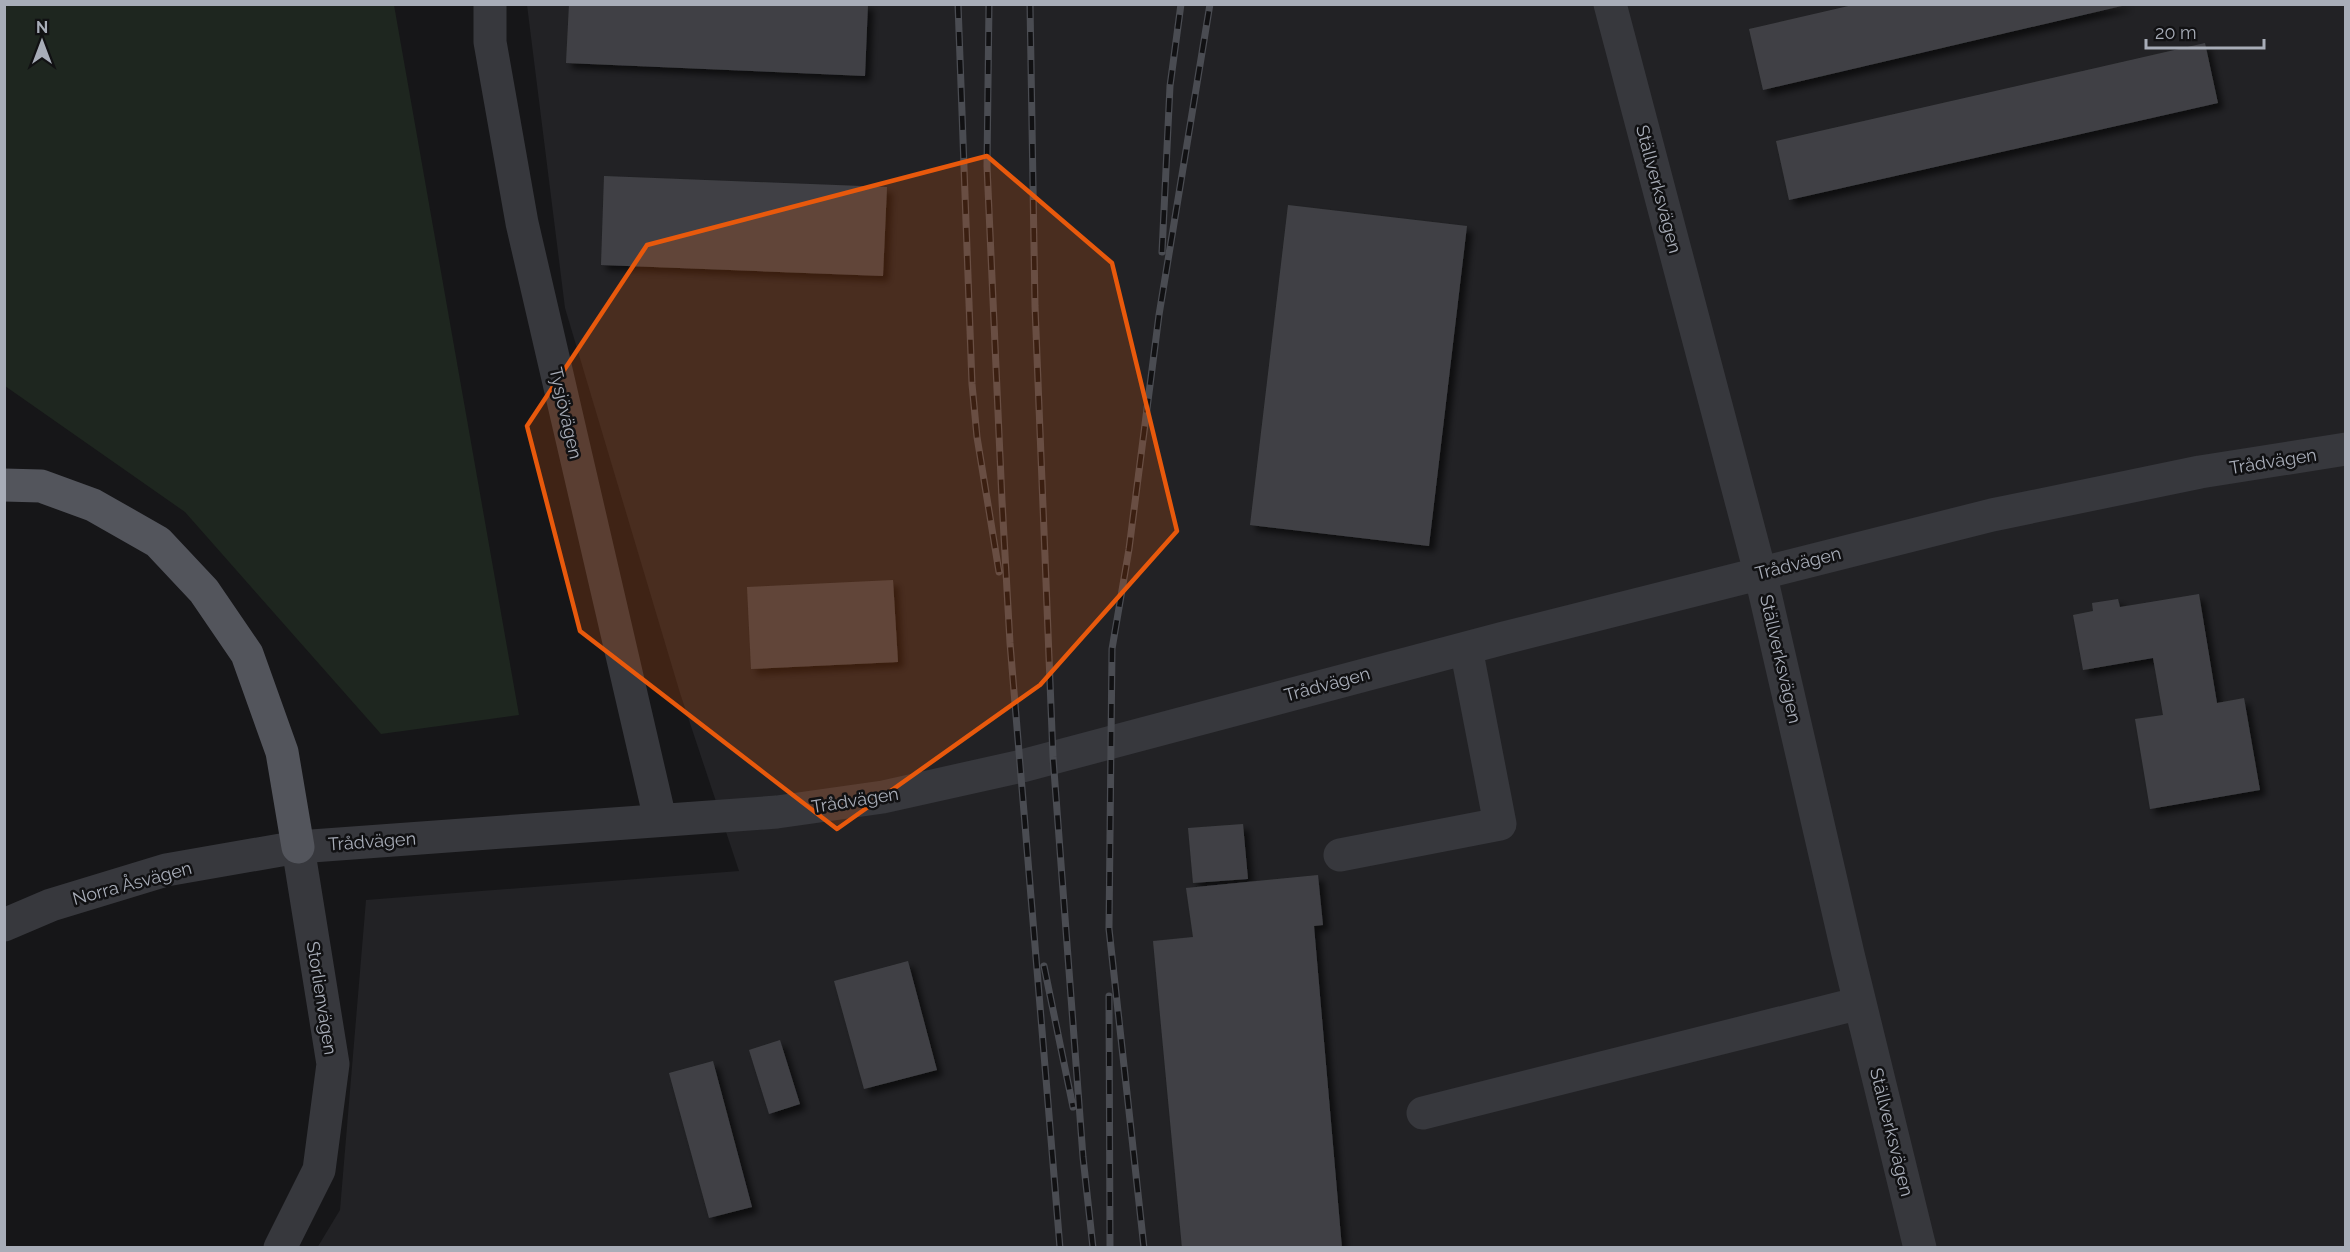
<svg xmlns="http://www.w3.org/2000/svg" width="2350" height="1252" font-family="Raleway,sans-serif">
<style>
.built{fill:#222225}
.green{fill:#1e261f}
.building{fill:#404145;filter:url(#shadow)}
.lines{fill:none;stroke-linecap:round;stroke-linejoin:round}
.minor{stroke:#37383d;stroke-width:33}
.major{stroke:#53555c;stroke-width:33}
.rail-casing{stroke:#4a4c52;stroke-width:7}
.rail{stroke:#111113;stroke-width:4.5;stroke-dasharray:14;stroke-linecap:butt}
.marked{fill:#e8590c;fill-opacity:0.2;stroke:#e8590c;stroke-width:4.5;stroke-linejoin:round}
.labels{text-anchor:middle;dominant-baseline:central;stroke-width:5;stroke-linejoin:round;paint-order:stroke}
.street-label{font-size:18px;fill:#a8adb8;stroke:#111113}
</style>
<defs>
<filter id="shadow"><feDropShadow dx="5.5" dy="5.5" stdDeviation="3" flood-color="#0009"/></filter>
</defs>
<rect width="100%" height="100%" fill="#161618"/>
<path class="built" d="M 527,5 L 2345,5 L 2345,1247 L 317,1248 L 340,1210 L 366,900 L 739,871 L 680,693 L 565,308 Z"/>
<path class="green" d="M 5,4 L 394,5 L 519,715 L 381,734 L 185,512 L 5,386 Z"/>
<path class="building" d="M 569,4 L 868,4 L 865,76 L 566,63 Z
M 1857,4 L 2126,4 L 2126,5 L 1763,90 L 1749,29 Z
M 2205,43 L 2218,103 L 1789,200 L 1776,141 Z
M 604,176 L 887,187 L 883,276 L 601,265 Z
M 1288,205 L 1467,226 L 1429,546 L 1250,525 Z
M 893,580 L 898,662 L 751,669 L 747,587 Z
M 2199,594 L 2217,703 L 2244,698 L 2260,790 L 2150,809 L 2135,719 L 2163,715 L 2153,658 L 2083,670 L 2073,615 L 2093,611 L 2092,603 L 2118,599 L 2120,607 Z
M 1243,824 L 1248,879 L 1193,883 L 1188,828 Z
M 1318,875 L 1323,925 L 1314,926 L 1342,1248 L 1182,1248 L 1153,941 L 1193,937 L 1186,888 Z
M 908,961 L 937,1070 L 864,1089 L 834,981 Z
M 780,1040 L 800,1104 L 769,1114 L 749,1050 Z
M 713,1061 L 752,1207 L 709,1218 L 669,1073 Z"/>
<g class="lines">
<path class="minor" d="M 490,4 L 490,42 L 522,223 L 660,819
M 1610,4 L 1760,572 L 1848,954 L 1920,1248
M 1340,855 L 1500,824 L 1466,648
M 4,925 L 51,905 L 166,870 L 298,847 L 777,812 L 883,797 L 1022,766 L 1504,638 L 1992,515 L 2200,472 L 2346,449
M 1423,1113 L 1860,1003
M 280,1248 L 319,1170 L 333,1064 L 298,847"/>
<path class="major" d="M 4,485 L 41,486 L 93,505 L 158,542 L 204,591 L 247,654 L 282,752 L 298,847"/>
<g class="rail-casing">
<path id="rail" d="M 958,4 L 972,384 L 977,437 L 999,572
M 989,4 L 987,166 L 1002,501 L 1010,643 L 1060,1248
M 1030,4 L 1035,306 L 1053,757 L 1083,1157 L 1093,1248
M 1162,252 L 1170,86 L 1181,4
M 1044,966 L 1073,1107
M 1109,996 L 1110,1248
M 1144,1248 L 1109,929 L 1112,649 L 1129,549 L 1159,315 L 1210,4"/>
</g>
<use href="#rail" class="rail"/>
</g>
<path class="marked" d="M 987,156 L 1112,263 L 1177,531 L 1040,685 L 837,829 L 580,631 L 527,426 L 647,245 Z"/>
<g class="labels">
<g class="street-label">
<text transform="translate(1659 189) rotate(75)">Ställverksvägen</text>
<text transform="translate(566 413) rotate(77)">Tysjövägen</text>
<text transform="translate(2273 461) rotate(-9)">Trådvägen</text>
<text transform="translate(1798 563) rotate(-14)">Trådvägen</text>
<text transform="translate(1781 659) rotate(77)">Ställverksvägen</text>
<text transform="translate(1327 684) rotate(-15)">Trådvägen</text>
<text transform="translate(855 800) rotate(-9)">Trådvägen</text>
<text transform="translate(372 841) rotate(-4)">Trådvägen</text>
<text transform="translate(132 883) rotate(-15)">Norra Åsvägen</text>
<text transform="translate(322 998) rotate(81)">Storlienvägen</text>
<text transform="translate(1892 1132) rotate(76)">Ställverksvägen</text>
</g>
</g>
<rect width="2350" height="1252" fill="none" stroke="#a8adb8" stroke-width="12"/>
<g transform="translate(42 42)" stroke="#111113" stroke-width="4.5" paint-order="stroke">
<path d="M0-4.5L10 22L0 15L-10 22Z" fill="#a8adb8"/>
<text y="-9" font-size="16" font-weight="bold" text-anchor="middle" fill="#a8adb8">N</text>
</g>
<path d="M2146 39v9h118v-9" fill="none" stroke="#a8adb8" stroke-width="3"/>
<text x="2155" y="39" font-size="18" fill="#a8adb8" stroke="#111113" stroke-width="4.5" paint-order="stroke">20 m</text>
</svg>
